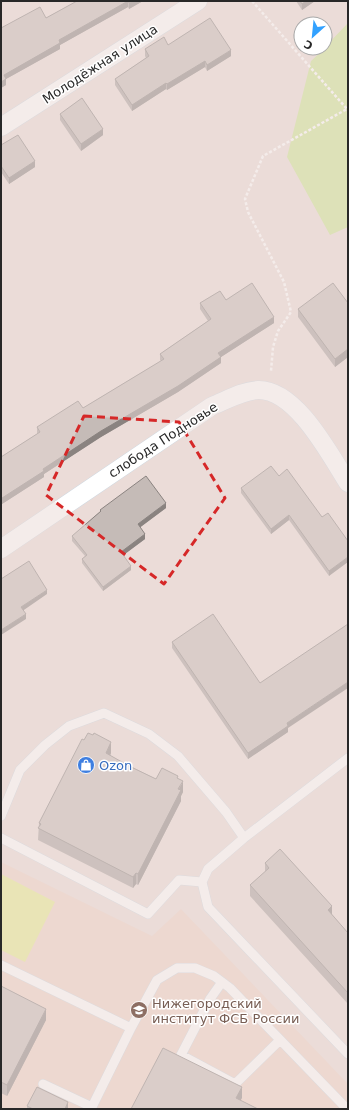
<svg xmlns="http://www.w3.org/2000/svg" width="349" height="1110" font-family="'DejaVu Sans',sans-serif">
<style>
.education{fill:#efd3c6}
.green{fill:#cce691}
.pitch{fill:#e7ee8c}
.lines{fill:none;stroke-linecap:round;stroke-linejoin:round}
.lane-casing{stroke:#cdd9e2;stroke-width:10}
.street-casing{stroke:#cdd9e2;stroke-width:19}
.path{stroke:#fff;stroke-width:2.5;stroke-dasharray:3 2;stroke-linecap:butt}
.lane{stroke:#fff;stroke-width:9}
.street{stroke:#fff;stroke-width:18}
.wall{fill:#a9a19d}
.shaded-wall{fill:#8a8380}
.building{fill:#c5bbb7;stroke:#8a8380}
.marked{fill:none;stroke:#d62828;stroke-width:3;stroke-dasharray:8 5;stroke-linejoin:round}
.labels{text-anchor:middle;dominant-baseline:central;stroke-width:3;stroke-linejoin:round;paint-order:stroke}
.street-label{font-size:13px;fill:#282828;stroke:#fff}
.shop-label{font-size:13px;fill:#366cbe;stroke:#fff;text-anchor:start}
.education-label{font-size:13px;fill:#785e54;stroke:#fff;text-anchor:start}
</style>
<rect width="100%" height="100%" fill="#ebdcd8"/>
<path class="education" d="M 1,862 L 152,936 L 181,909 L 348,1084 L 348,1109 L 1,1109 Z"/>
<path class="green" d="M 348,23 L 348,227 L 330,235 L 287,157 L 311,61 L 325,48 L 325,47 Z"/>
<path class="pitch" d="M 1,874 L 55,902 L 25,962 L 1,950 Z"/>
<g class="lines">
<g class="lane-casing">
<path id="lane" d="M 348,758 L 244,838 L 208,869 L 202,882 L 208,907 L 348,1054
M 1,816 L 20,770 L 45,745 L 69,726 L 104,713 L 149,734 L 178,756 L 226,812 L 244,838
M 1,838 L 148,914 L 179,880 L 202,882
M 1,965 L 131,1028
M 222,982 L 210,999 L 181,1055 L 235,1084 L 280,1040
M 43,1084 L 92,1107
M 91,1109 L 131,1028 L 157,980 L 177,968 L 195,968 L 214,976 L 230,988 L 347,1109"/>
</g>
<g class="street-casing">
<path id="street" d="M 1,127 L 198,1
M 1,549 L 212,406 C 227,400 242,391 258,390 C 296,389 330,455 348,483"/>
</g>
<path class="path" d="M 252,1 L 347,109 L 263,156 L 245,199 L 248,212 L 284,282 L 291,312 L 278,331 L 273,347 L 271,371"/>
<use href="#lane" class="lane"/>
<use href="#street" class="street"/>
</g>
<path class="wall" d="M 77,1 L 143,1 L 129,9 L 128,7 L 60,45 L 60,49 L 6,79 L 6,85 L 1,88 L 1,28 L 46,18 Z
M 296,1 L 315,1 L 302,10 Z
M 168,45 L 231,56 L 207,71 L 205,67 L 167,90 L 166,89 L 132,111 L 115,85 L 115,79 L 146,58 L 145,56 L 145,49 Z
M 60,114 L 103,135 L 81,151 L 60,120 Z
M 1,145 L 35,167 L 9,184 L 1,172 Z
M 226,300 L 274,323 L 221,357 L 221,363 L 178,392 L 101,437 L 44,474 L 44,477 L 2,504 L 1,503 L 1,457 L 37,434 L 37,427 L 83,408 L 161,361 L 160,360 L 160,354 L 208,321 L 200,309 L 200,303 Z
M 348,303 L 348,357 L 335,367 L 298,317 L 298,309 Z
M 279,476 L 348,541 L 329,576 L 289,520 L 271,534 L 241,493 L 241,488 Z
M 166,508 L 140,527 L 145,539 L 123,555 L 131,570 L 103,591 L 82,563 L 82,559 L 85,556 L 72,541 L 72,536 L 100,512 L 100,510 Z
M 172,642 L 288,728 L 288,732 L 248,759 L 172,648 Z
M 84,740 L 111,753 L 110,756 L 156,779 L 178,779 L 183,792 L 181,796 L 181,801 L 138,885 L 136,884 L 133,888 L 38,840 L 39,823 Z
M 265,863 L 332,915 L 348,933 L 348,1004 L 250,896 L 250,885 L 265,872 Z
M 1,986 L 46,1020 L 7,1096 L 1,1093 Z
M 27,1106 L 68,1109 L 27,1109 Z"/>
<path class="shaded-wall" d="M 128,1 L 128,7 L 60,45 L 60,49 L 6,79 L 6,85 L 1,88 L 1,82 L 4,75 L 59,40 Z
M 133,1 L 143,1 L 129,9 L 129,3 Z
M 306,1 L 315,1 L 302,10 L 302,4 Z
M 231,50 L 231,56 L 207,71 L 207,65 Z
M 205,61 L 205,67 L 167,90 L 167,84 Z
M 166,83 L 166,89 L 132,111 L 132,105 Z
M 103,129 L 103,135 L 81,151 L 81,144 Z
M 35,161 L 35,167 L 9,184 L 9,178 Z
M 274,317 L 274,323 L 221,357 L 221,363 L 178,392 L 101,437 L 44,474 L 44,477 L 2,504 L 2,498 L 43,469 L 218,353 Z
M 348,349 L 348,357 L 335,367 L 335,359 Z
M 166,503 L 166,508 L 138,529 L 138,524 Z
M 289,515 L 289,520 L 271,534 L 271,529 Z
M 145,534 L 145,539 L 121,557 L 121,552 Z
M 348,557 L 348,562 L 329,576 L 329,571 Z
M 131,566 L 131,570 L 103,591 L 103,587 Z
M 47,590 L 47,594 L 21,612 L 21,607 Z
M 26,614 L 26,619 L 1,635 L 1,630 Z
M 348,682 L 348,688 L 288,728 L 288,732 L 248,759 L 248,753 L 287,723 Z
M 111,742 L 111,753 L 106,765 L 106,753 Z
M 183,781 L 183,792 L 181,796 L 181,801 L 138,885 L 138,874 Z
M 136,873 L 136,884 L 133,888 L 133,877 Z
M 332,906 L 332,917 L 328,910 Z
M 46,1009 L 46,1020 L 7,1096 L 7,1085 Z
M 242,1087 L 242,1098 L 236,1109 L 236,1098 Z
M 68,1102 L 68,1109 L 65,1109 Z"/>
<path class="building" d="M 77,1 L 133,1 L 129,3 L 128,1 L 59,40 L 60,43 L 4,75 L 6,79 L 1,82 L 1,28 L 40,7 L 46,18 Z
M 300,1 L 306,1 L 302,4 Z
M 210,18 L 231,50 L 207,65 L 205,61 L 167,84 L 166,83 L 132,105 L 115,79 L 149,56 L 145,49 L 164,37 L 168,45 Z
M 82,98 L 103,129 L 81,144 L 60,114 Z
M 18,135 L 35,161 L 9,178 L 1,166 L 1,145 Z
M 252,283 L 274,317 L 218,353 L 221,357 L 178,386 L 101,431 L 43,469 L 44,471 L 2,498 L 1,497 L 1,457 L 40,432 L 37,427 L 78,401 L 83,408 L 164,359 L 160,354 L 211,319 L 200,303 L 220,291 L 226,300 Z
M 333,283 L 348,303 L 348,349 L 335,359 L 298,309 Z
M 271,466 L 279,476 L 287,469 L 322,517 L 328,513 L 348,541 L 348,557 L 329,571 L 289,515 L 271,529 L 241,488 Z
M 146,476 L 166,503 L 138,524 L 145,534 L 121,552 L 131,566 L 103,587 L 82,559 L 87,555 L 72,536 L 101,511 L 100,510 Z
M 29,561 L 47,590 L 21,607 L 26,614 L 1,630 L 1,579 Z
M 213,614 L 260,683 L 348,624 L 348,682 L 287,723 L 288,726 L 248,753 L 172,642 Z
M 88,733 L 93,735 L 94,733 L 111,742 L 106,753 L 129,766 L 156,779 L 162,768 L 178,776 L 177,778 L 183,781 L 178,789 L 181,790 L 138,874 L 136,873 L 133,877 L 38,828 L 41,824 L 39,823 L 82,739 L 84,740 Z
M 280,849 L 332,906 L 328,910 L 348,933 L 348,993 L 250,885 L 269,868 L 265,863 Z
M 1,986 L 46,1009 L 7,1085 L 1,1082 Z
M 163,1048 L 242,1087 L 236,1098 L 258,1109 L 131,1109 Z
M 37,1087 L 68,1102 L 65,1109 L 33,1109 L 27,1106 Z"/>
<path d="M0 0H349V1110H0ZM 84,416 L 179,422 L 225,498 L 164,584 L 46,495 Z" fill="#ebdcd8" fill-opacity=".55" fill-rule="evenodd"/>
<path class="marked" d="M 84,416 L 179,422 L 225,498 L 164,584 L 46,495 Z"/>
<defs>
<g id="shop-disc" transform="scale(0.9)"><circle r="9.5" fill="#3f7fe0" stroke="#fff"/><path d="M-5-2.5h2.3a2.7 3.5 0 0 1 5.4 0H5L5.5 6h-11ZM-1.5-2.5h3a1.5 2.3 0 0 0-3 0Z" fill="#fff"/></g>
<g id="university-disc" transform="scale(0.9)"><circle r="9.5" fill="#8d6e63" stroke="#fff"/><path d="M0-5L7-2L0 1L-7-2ZM-4 1L0 2.5L4 1V4Q0 6-4 4Z" fill="#fff"/></g>
</defs>
<g fill-rule="evenodd">
<use href="#shop-disc" x="86" y="765"/>
<use href="#university-disc" x="139" y="1010"/>
</g>
<g class="labels">
<g class="street-label">
<text transform="translate(100 64) rotate(-33)">Молодёжная улица</text>
<text transform="translate(163 440) rotate(-33)">слобода Подновье</text>
</g>
<g class="shop-label">
<text x="99" y="765">Ozon</text>
</g>
<g class="education-label">
<text x="152" y="1003">Нижегородский<tspan x="152" dy="15">институт ФСБ России</tspan></text>
</g>
</g>
<rect width="349" height="1110" fill="none" stroke="#282828" stroke-width="4"/>
<g transform="translate(313 36) rotate(207)"><circle r="19" fill="#ffffff" stroke="#a9a9a9"/>
<path d="M0-3L7 15L0 10L-7 15Z" fill="#32a1ff"/>
<text y="-6" font-size="11" font-weight="bold" text-anchor="middle" fill="#282828">С</text>
</g>
</svg>
